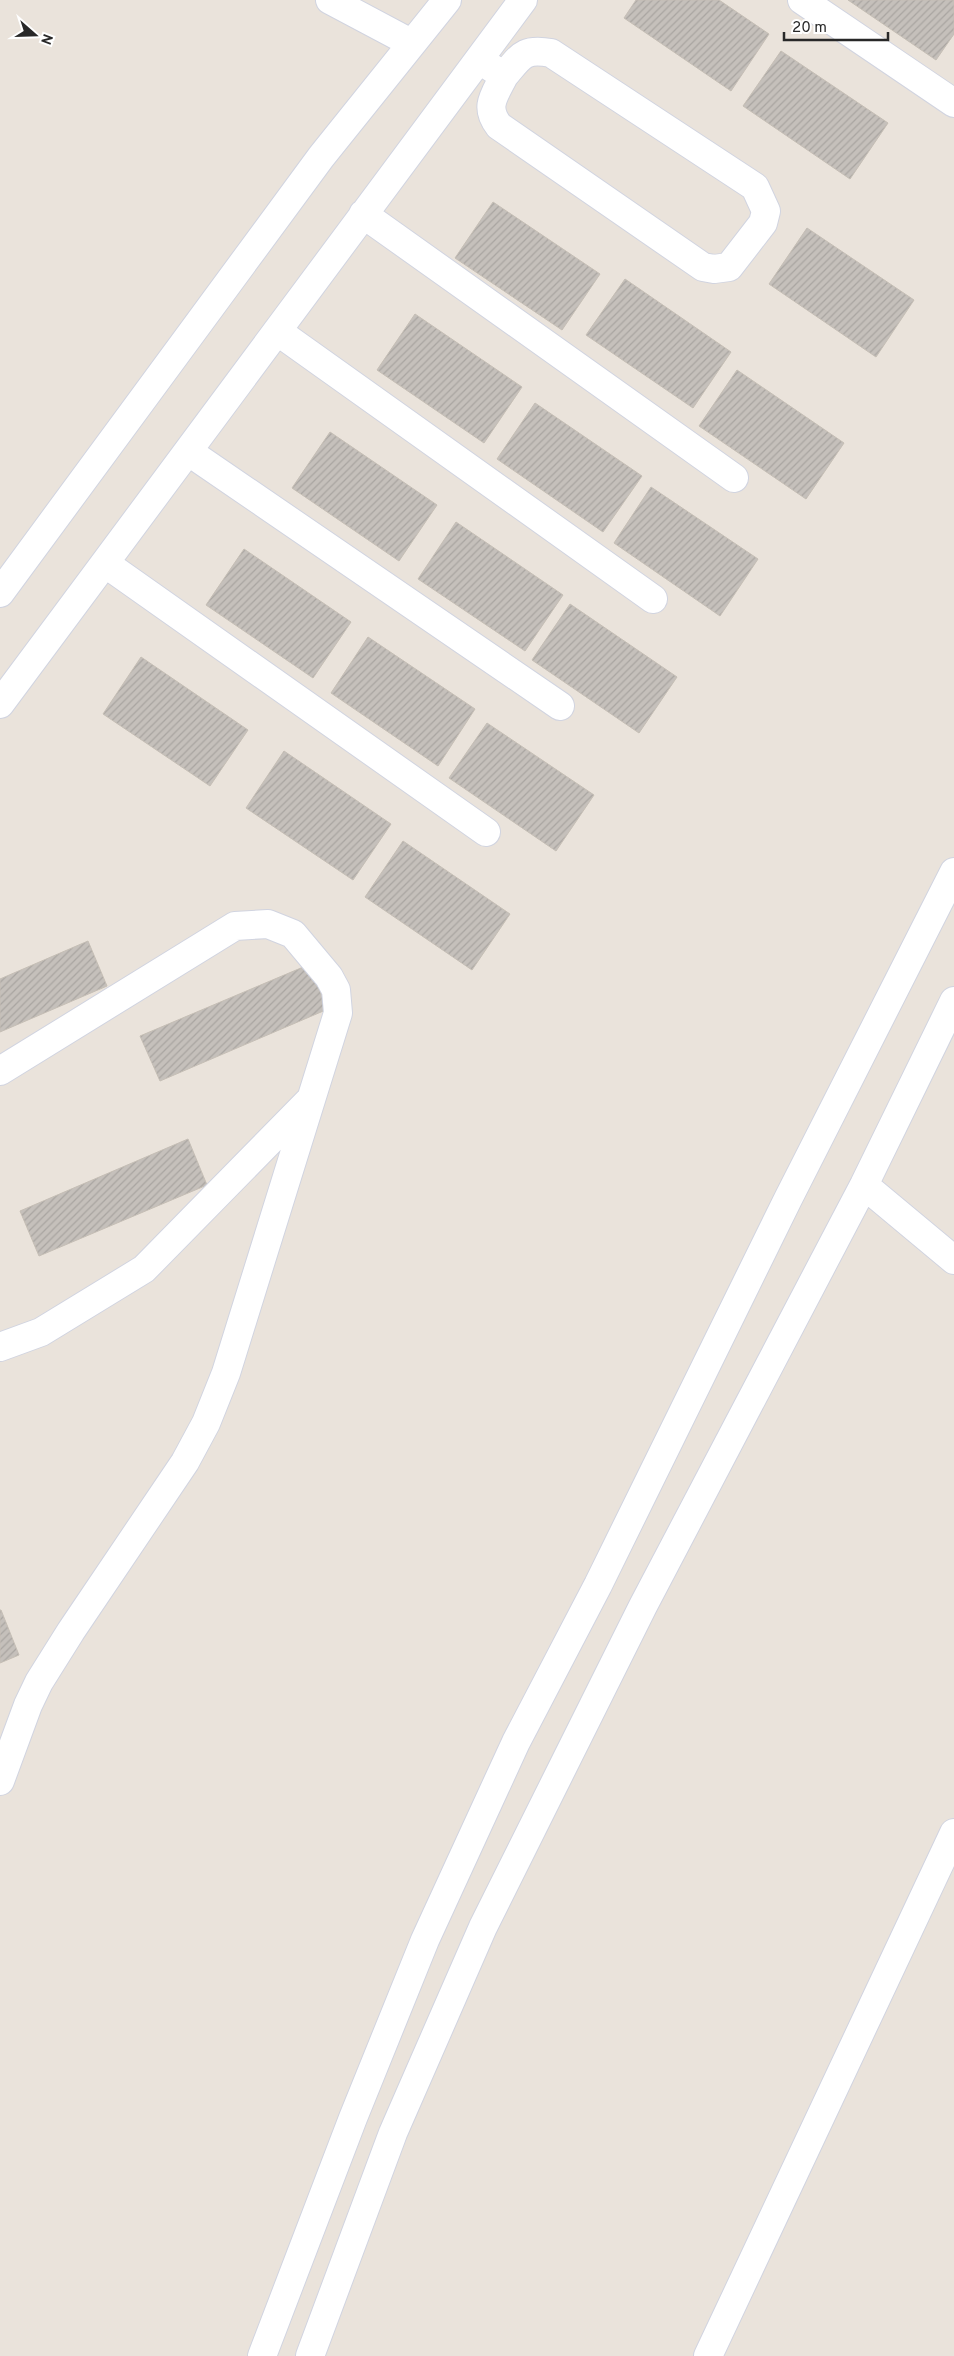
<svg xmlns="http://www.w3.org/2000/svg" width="954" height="2356" font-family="Overpass,sans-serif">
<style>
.building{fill:url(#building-hatch);stroke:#c5beb5}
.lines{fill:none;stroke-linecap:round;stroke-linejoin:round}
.street-casing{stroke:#d1d4e0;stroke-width:30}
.street{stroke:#fff;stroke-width:28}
</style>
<defs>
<pattern id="building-hatch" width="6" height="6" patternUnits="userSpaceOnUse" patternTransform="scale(1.25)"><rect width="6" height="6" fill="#c5c0bb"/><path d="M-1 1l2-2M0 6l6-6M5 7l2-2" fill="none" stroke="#a9a5a1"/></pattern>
</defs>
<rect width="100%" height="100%" fill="#eae3db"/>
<path class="building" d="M 636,0 L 719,0 L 769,34 L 731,91 L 624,18 Z
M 848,0 L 954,0 L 954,34 L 936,60 Z
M 781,51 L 888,123 L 850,179 L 743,106 Z
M 493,202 L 600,274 L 562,330 L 455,258 Z
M 807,228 L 914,300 L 876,357 L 769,284 Z
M 625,279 L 731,352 L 693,408 L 586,335 Z
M 415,314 L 522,387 L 484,443 L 377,370 Z
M 737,370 L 844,443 L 806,499 L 699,426 Z
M 535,403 L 642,476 L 603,532 L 497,459 Z
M 330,432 L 437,505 L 399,561 L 292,488 Z
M 651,487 L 758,559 L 720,616 L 614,543 Z
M 456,522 L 563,595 L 525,651 L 418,579 Z
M 244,549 L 351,622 L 313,678 L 206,605 Z
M 570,604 L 677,677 L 639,733 L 532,660 Z
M 368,637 L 475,709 L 438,766 L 331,693 Z
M 141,657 L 248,730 L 210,786 L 103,714 Z
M 487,723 L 594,795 L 556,851 L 449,778 Z
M 284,751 L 391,824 L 353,880 L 246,808 Z
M 403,841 L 510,914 L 472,970 L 365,897 Z
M 88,941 L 107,986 L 0,1032 L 0,979 Z
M 308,965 L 328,1009 L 160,1081 L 140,1036 Z
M 188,1139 L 207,1185 L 39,1256 L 20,1211 Z
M 1,1610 L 19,1655 L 0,1663 L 0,1610 Z"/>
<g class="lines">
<g class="street-casing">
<path id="street" d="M 330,0 L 411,43
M 802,0 L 954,103
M 480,60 L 504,76 C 494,96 484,107 499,126 L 703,267 L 714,269 L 729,267 L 763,223 L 766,211 L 755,187 L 551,53 C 523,48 521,56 504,76
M 363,214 L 734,478
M 277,331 L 653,599
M 189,452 L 560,706
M 106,564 L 486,832
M 0,593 L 321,157 L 447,0
M 0,704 L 523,0
M 0,1071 L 235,926 L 268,924 L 293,934 L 329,977 L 336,990 L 338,1013 L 226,1373 L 206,1423 L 185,1462 L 71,1631 L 39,1682 L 28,1705 L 0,1781
M 864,1185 L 954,1260
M 0,1347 L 41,1332 L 144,1269 L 308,1102
M 262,2356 L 353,2118 L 425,1940 L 516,1742 L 598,1585 L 788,1199 L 954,872
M 310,2356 L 393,2133 L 483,1927 L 643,1606 L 864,1185 L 954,1001
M 708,2356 L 954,1833"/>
</g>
<use href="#street" class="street"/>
</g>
<g transform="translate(35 35) rotate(110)" stroke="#ffffff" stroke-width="4" paint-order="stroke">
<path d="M0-4L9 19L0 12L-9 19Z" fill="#282828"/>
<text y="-8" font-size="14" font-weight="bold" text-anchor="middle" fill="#282828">N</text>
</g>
<path d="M784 32v8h104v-8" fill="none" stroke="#282828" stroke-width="2.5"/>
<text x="792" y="32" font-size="15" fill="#282828" stroke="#ffffff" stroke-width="4" paint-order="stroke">20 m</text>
</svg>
